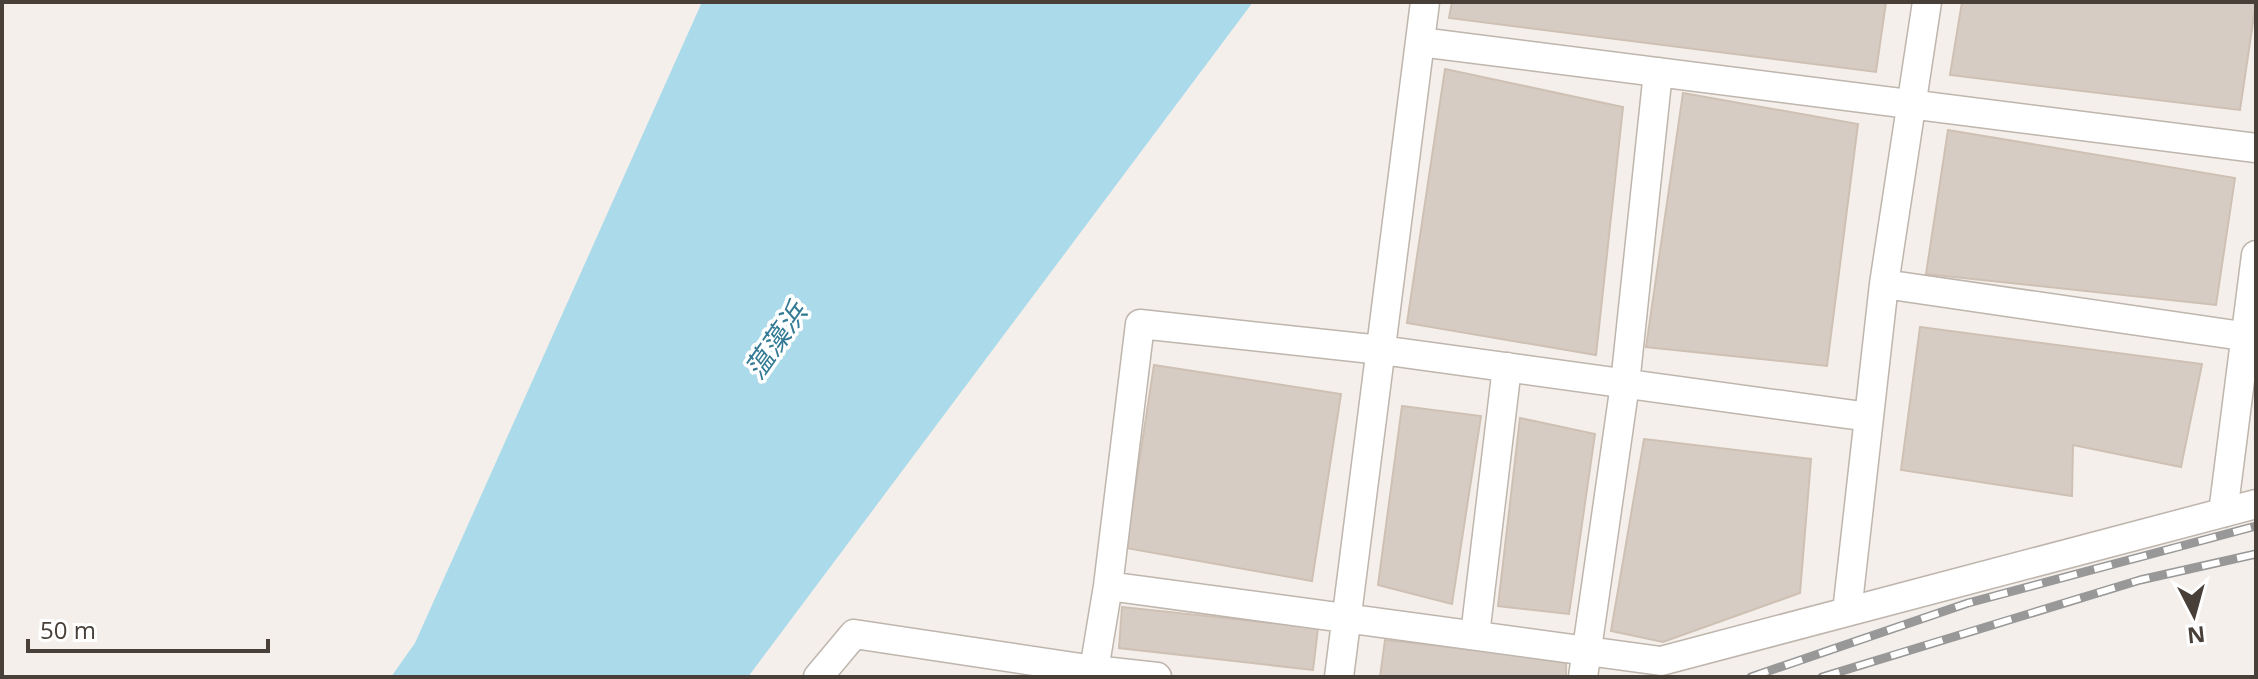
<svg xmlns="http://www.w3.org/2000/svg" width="2258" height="679" font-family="'Open Sans','Noto Sans SC',sans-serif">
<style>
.water{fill:#abdbeb}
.building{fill:#d7ccc3;stroke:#cfc0b4;stroke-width:2}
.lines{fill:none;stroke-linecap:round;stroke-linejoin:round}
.street-casing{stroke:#beb5ad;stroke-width:31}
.street{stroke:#fff;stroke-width:28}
.rail-casing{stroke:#989898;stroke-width:9}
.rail{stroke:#fff;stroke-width:6;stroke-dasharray:18;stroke-linecap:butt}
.labels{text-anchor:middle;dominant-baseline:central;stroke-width:7;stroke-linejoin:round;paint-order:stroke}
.water-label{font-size:28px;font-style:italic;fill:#337a94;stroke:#fff}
</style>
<rect width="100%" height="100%" fill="#f4efea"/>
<path class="water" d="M 702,2 L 1253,2 L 748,677 L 391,677 L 415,643 Z"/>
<path class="building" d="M 1452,2 L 1886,2 L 1876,72 L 1449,18 Z
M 1962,2 L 2256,2 L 2240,110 L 1950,75 Z
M 1445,69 L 1623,107 L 1596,355 L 1407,323 Z
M 1683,93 L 1858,124 L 1827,366 L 1646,347 Z
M 1948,130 L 2235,178 L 2216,305 L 1926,274 Z
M 1920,327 L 2202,364 L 2181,467 L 2073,445 L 2072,496 L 1901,470 Z
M 1154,365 L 1341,394 L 1312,581 L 1126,548 Z
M 1402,406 L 1481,416 L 1452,604 L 1378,585 Z
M 1520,418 L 1595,434 L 1569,614 L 1498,606 Z
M 1644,439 L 1811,459 L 1800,593 L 1663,642 L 1611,631 Z
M 1122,607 L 1318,628 L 1313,670 L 1119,648 Z
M 1385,640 L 1566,660 L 1566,677 L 1380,677 Z"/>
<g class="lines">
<g class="street-casing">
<path id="street" d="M 1420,42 L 2256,148
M 1884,284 L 1927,2
M 1869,417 L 1381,350 L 1140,324 L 1108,586 L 1661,661 L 2256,504
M 2223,513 L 2256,255
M 1108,586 L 1094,670 L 1157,677
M 1847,612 L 1884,284 L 2256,338
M 1475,635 L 1507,367
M 818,677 L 854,634 L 1094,670
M 1339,677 L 1425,2
M 1583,677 L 1625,384 L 1658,72"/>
</g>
<use href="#street" class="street"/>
<g class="rail-casing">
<path id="rail" d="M 1751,677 L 1968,603 L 2256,526
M 1822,677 L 2140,580 L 2256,554"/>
</g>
<use href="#rail" class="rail"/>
</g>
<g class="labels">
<g class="water-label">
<text transform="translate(775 340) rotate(-55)">蕰藻浜</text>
</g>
</g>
<rect width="2258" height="679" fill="none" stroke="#473f38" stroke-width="8"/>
<g transform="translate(2194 615) rotate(174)" stroke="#ffffff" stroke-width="6" paint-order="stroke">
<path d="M0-6L14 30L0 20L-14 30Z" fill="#473f38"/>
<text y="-12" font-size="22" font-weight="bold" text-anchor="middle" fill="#473f38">N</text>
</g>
<path d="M28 639v12h240v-12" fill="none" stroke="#473f38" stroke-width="4"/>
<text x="40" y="639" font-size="24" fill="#473f38" stroke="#ffffff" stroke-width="6" paint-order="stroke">50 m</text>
</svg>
